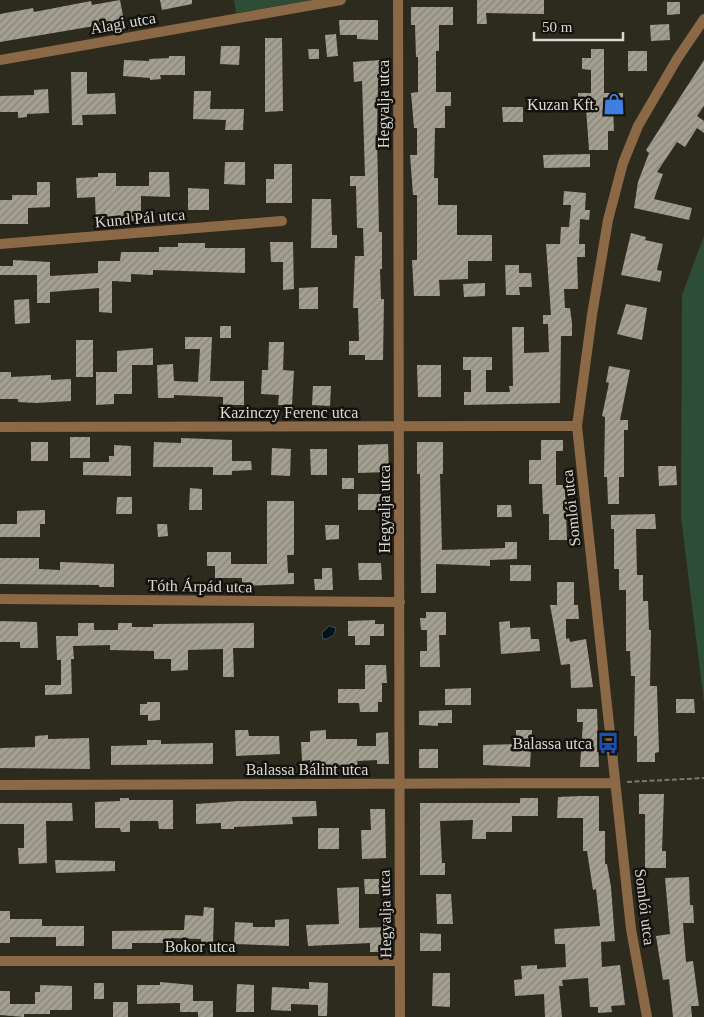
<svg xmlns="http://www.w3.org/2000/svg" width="704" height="1017" font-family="Georgia,serif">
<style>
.grass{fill:#2d4d36}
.water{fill:#00121c;stroke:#414d52}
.building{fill:url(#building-hatch)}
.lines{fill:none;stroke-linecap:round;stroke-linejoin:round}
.path{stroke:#7c796f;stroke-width:2;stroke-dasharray:5 2.5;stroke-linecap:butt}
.street{stroke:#8c6946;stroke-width:10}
.labels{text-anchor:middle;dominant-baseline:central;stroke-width:5;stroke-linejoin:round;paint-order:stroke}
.street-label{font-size:16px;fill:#dad8d1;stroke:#14120d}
.poi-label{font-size:16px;fill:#dad8d1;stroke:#14120d;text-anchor:end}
</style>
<defs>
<pattern id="building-hatch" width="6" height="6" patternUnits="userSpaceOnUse" patternTransform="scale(1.25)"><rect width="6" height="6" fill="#a39f91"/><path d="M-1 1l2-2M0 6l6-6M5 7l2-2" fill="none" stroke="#868378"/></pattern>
</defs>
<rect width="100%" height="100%" fill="#2d2a1e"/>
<path class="grass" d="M 234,0 L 311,0 L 236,13 Z
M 704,236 L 704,703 L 681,517 L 682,295 Z"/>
<path class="water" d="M 329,626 L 336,628 L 334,635 L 327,639 L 323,639 L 322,633 Z"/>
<path class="building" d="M 120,0 L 124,21 L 0,42 L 0,14 L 33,8 L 34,12 L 91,1 L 92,5 Z
M 160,0 L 192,0 L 192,4 L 162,10 Z
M 477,0 L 544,0 L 544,14 L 486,13 L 487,24 L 477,24 Z
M 667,2 L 680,2 L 680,14 L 667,15 Z
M 411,7 L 453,7 L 453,25 L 439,25 L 439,51 L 436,51 L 436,92 L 451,92 L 451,106 L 445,106 L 445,128 L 435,128 L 434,178 L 438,178 L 438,205 L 457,205 L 457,235 L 492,235 L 492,261 L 468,261 L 468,279 L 439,280 L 440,296 L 414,296 L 412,260 L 417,260 L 417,195 L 413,195 L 410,155 L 417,155 L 417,128 L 414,128 L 411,93 L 418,92 L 418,57 L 416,57 L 415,25 L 411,25 Z
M 339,20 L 378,20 L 378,40 L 357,39 L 357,35 L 340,35 Z
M 669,24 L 670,40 L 651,41 L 650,25 Z
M 336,34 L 338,56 L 327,57 L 325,35 Z
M 265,38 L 282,38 L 283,111 L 265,112 Z
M 221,46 L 240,46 L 239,65 L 220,64 Z
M 308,49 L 319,49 L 319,59 L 309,59 Z
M 591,49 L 604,49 L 604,93 L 623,93 L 623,108 L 613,108 L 614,131 L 608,131 L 608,150 L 589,150 L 586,108 L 578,108 L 578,93 L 591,93 L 591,70 L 582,69 L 582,58 L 591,58 Z
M 628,51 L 647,51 L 647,71 L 628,71 Z
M 169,56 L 185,56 L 185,75 L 160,75 L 161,79 L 150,80 L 150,78 L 123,76 L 124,60 L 149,61 L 149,59 L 169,58 Z
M 381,60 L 382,80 L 378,80 L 377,136 L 379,232 L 382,232 L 382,269 L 380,269 L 381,299 L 384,299 L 383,360 L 365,360 L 365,355 L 349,355 L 349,341 L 359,341 L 358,308 L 353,308 L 355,256 L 364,256 L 363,228 L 357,228 L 356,186 L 350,186 L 350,176 L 365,176 L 362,81 L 354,82 L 353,62 Z
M 704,60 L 704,106 L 697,116 L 704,121 L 704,133 L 697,128 L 685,147 L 677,142 L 657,172 L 663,174 L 654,199 L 692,208 L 689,220 L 634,208 L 638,182 L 649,153 L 646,150 Z
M 71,72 L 87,72 L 87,94 L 115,93 L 116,114 L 82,115 L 83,125 L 72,125 Z
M 48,89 L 49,113 L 27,114 L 27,117 L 18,118 L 18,112 L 0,112 L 0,96 L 34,95 L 34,90 Z
M 194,91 L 211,91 L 210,109 L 244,109 L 243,130 L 225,130 L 226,120 L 193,119 Z
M 502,107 L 523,107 L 523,122 L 503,122 Z
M 590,154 L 590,167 L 544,168 L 543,155 Z
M 225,162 L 245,162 L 245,185 L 224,184 Z
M 274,164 L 292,164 L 292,203 L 266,203 L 266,179 L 274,179 Z
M 149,172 L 169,172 L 170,197 L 141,196 L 141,221 L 116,221 L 116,223 L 96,224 L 95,197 L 77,198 L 76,178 L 98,177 L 98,173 L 116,173 L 116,186 L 149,186 Z
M 37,182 L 50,182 L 50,207 L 28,208 L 28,224 L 0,224 L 0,200 L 12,200 L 12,195 L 37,195 Z
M 188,188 L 209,189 L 209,210 L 188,210 Z
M 564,191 L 586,193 L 585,210 L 590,210 L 589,220 L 580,219 L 579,244 L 585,244 L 585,257 L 577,257 L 578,289 L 564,289 L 565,308 L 570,308 L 572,323 L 572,336 L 561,336 L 560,403 L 464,405 L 464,392 L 471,392 L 471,370 L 463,370 L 463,357 L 492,357 L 492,370 L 486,370 L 486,392 L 510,392 L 509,386 L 513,386 L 512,327 L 524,327 L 524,353 L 549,352 L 548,324 L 543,324 L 543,315 L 551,315 L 546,244 L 560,244 L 561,227 L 569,227 L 571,205 L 563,205 Z
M 312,199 L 331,199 L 332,235 L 337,235 L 337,248 L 311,248 Z
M 631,233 L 646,237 L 645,240 L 663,244 L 657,270 L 662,271 L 660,282 L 621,275 Z
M 270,242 L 293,242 L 294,289 L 283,290 L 283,262 L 271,262 Z
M 178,243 L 205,243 L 205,248 L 245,248 L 245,273 L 153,270 L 153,275 L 131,274 L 131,282 L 112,281 L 112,313 L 99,312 L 99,288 L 50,292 L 50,303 L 37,303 L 37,275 L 0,275 L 0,266 L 13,266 L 13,260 L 50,262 L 50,276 L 98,273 L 98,261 L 120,261 L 121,252 L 159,252 L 159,247 L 178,247 Z
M 505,265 L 519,265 L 519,273 L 531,273 L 532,287 L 519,287 L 520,295 L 506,295 Z
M 485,283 L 485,296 L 464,297 L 463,284 Z
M 318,287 L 318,309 L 299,309 L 299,288 Z
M 29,299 L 30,323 L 15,324 L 14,300 Z
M 626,304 L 647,308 L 642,340 L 617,334 Z
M 220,326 L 231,326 L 231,338 L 220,338 Z
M 185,337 L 212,337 L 210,381 L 244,381 L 244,405 L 223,405 L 223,397 L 174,395 L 174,398 L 158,398 L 157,365 L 173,364 L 174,381 L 198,382 L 200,349 L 185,349 Z
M 76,340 L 93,340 L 93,377 L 76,377 Z
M 269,342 L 284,342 L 283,370 L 294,371 L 292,405 L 278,405 L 279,395 L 261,394 L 262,370 L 268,370 Z
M 153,348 L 153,365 L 132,365 L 132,394 L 114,394 L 114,404 L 96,405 L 96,372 L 117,372 L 117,351 Z
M 417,365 L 441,365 L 441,397 L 418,397 Z
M 609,366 L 630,370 L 620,420 L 628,420 L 628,430 L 624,430 L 624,477 L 619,477 L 619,504 L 608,504 L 607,477 L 604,477 L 605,417 L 602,416 L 609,383 L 606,382 Z
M 0,372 L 11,372 L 11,377 L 51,375 L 51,380 L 71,379 L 71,401 L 36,403 L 18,402 L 18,399 L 0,399 Z
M 313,386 L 331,386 L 330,406 L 312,405 Z
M 70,437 L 90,437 L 90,458 L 70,458 Z
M 181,438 L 232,440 L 232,461 L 251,461 L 252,470 L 232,471 L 232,475 L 213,475 L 213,467 L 153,467 L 154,442 L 181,443 Z
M 541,440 L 563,440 L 563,451 L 556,451 L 556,485 L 565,485 L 567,540 L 549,540 L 549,514 L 543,514 L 542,484 L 529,484 L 529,460 L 541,460 Z
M 31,442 L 48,442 L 48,461 L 31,461 Z
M 417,442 L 443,442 L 443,474 L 440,474 L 442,550 L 505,548 L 505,542 L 517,542 L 517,559 L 490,560 L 490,566 L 436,564 L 436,593 L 421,593 L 420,474 L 417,474 Z
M 388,444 L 389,472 L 358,473 L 358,445 Z
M 114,445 L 131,446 L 131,476 L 83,475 L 83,462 L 109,462 L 109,456 L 114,456 Z
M 272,448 L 291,449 L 290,476 L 271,475 Z
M 310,449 L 327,449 L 327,475 L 311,475 Z
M 658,466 L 676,466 L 677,485 L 659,486 Z
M 342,478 L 354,478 L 354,489 L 342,489 Z
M 190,488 L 202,489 L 202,510 L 189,510 Z
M 358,494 L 381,494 L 381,510 L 358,510 Z
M 117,497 L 132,497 L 132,514 L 116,514 Z
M 267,501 L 294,501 L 294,555 L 287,555 L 288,573 L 294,573 L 294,584 L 242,586 L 242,578 L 215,578 L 215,566 L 207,566 L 207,552 L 231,552 L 231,564 L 267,564 Z
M 497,505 L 511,505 L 512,517 L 497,517 Z
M 45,510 L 45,524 L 40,524 L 40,537 L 0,537 L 0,524 L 17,524 L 17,511 Z
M 655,514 L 656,529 L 636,529 L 637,575 L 643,575 L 643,601 L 648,601 L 649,630 L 651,630 L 650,686 L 657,686 L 659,752 L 655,753 L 655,762 L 637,762 L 637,736 L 634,736 L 635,676 L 631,676 L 630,651 L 626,651 L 626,590 L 619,590 L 619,569 L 614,569 L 614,529 L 611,529 L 611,515 Z
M 157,524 L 167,524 L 168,536 L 158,537 Z
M 325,525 L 339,525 L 339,539 L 326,540 Z
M 0,558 L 39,558 L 39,569 L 60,570 L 60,562 L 114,564 L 114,587 L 99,587 L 99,585 L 0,584 Z
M 358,563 L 381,563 L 382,580 L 359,580 Z
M 510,565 L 531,565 L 531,581 L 510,581 Z
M 322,568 L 332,568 L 333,590 L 315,590 L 314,579 L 322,579 Z
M 557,582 L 574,582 L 574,605 L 578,605 L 579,619 L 566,619 L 566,639 L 569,638 L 570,642 L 586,639 L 593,687 L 571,688 L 570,664 L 561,665 L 550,605 L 557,605 Z
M 426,612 L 446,612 L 446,635 L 439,635 L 440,667 L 420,667 L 420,651 L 427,651 L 427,630 L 421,630 L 420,618 L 426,618 Z
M 375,620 L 375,624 L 384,624 L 384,636 L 370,636 L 370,645 L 355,645 L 355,636 L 348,636 L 348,621 Z
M 0,621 L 37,622 L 38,648 L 20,648 L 20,642 L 0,642 Z
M 510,621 L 510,628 L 530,627 L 531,639 L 539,639 L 540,651 L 501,654 L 499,622 Z
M 78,623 L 94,623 L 94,630 L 118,630 L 118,623 L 132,623 L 132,627 L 153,627 L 153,624 L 254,623 L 254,648 L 233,648 L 234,677 L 223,677 L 223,649 L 188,650 L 188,670 L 171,671 L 171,659 L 154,659 L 154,651 L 110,650 L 110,645 L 73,646 L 74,659 L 71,659 L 72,694 L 45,695 L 45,685 L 61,685 L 61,660 L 57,660 L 56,636 L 78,636 Z
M 365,665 L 386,665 L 387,683 L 382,683 L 382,702 L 378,702 L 378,712 L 360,712 L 359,703 L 338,703 L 338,689 L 365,689 Z
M 471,688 L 471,705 L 445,705 L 445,689 Z
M 676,699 L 694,699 L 695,713 L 676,713 Z
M 147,702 L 160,702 L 160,720 L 148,721 L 148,715 L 140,715 L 140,704 L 147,704 Z
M 577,709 L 597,709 L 599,767 L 580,767 L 583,722 L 577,722 Z
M 452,710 L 452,723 L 438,723 L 438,726 L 419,725 L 419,711 Z
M 235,730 L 248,730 L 249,736 L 279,736 L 280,754 L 236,756 Z
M 326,730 L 326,739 L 357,739 L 357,746 L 376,746 L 376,733 L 388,732 L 389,764 L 377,764 L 377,760 L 357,761 L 358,766 L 311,767 L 310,760 L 302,761 L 301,742 L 310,742 L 310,731 Z
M 516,730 L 532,730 L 530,767 L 483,765 L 483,745 L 516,744 Z
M 48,735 L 48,739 L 89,738 L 90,769 L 0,768 L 0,748 L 35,747 L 35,736 Z
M 147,740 L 161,740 L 161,744 L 213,743 L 213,764 L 111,765 L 111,746 L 147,745 Z
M 419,749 L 438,749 L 438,768 L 419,768 Z
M 639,794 L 664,794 L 662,851 L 666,851 L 666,868 L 645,868 L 645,814 L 639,814 Z
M 580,796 L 599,796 L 599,831 L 605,831 L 605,864 L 607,864 L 611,887 L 615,941 L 601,942 L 602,967 L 620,965 L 625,1005 L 611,1006 L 612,1012 L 598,1013 L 598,1007 L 590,1007 L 588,978 L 562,980 L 563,986 L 559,986 L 562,1017 L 545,1017 L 544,994 L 515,996 L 514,980 L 522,979 L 521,966 L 537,965 L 537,969 L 566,967 L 565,944 L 555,944 L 554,929 L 600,926 L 596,889 L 593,890 L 587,851 L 583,851 L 583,818 L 557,818 L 558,797 Z
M 120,798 L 129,798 L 129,800 L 173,800 L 173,829 L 159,829 L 158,821 L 130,821 L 130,832 L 121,832 L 120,828 L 95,828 L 95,802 L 120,801 Z
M 520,798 L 538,798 L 538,816 L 512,816 L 512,832 L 486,832 L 486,839 L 472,839 L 473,820 L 440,821 L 442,863 L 445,863 L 445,875 L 420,875 L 420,803 L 520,803 Z
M 239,801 L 316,801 L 317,816 L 292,817 L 293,824 L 234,827 L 234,829 L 221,829 L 221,823 L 196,824 L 196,804 Z
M 0,803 L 72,803 L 73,821 L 46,821 L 47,863 L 19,864 L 18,848 L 24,848 L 24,824 L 0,824 Z
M 370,809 L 385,809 L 386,858 L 362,859 L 361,830 L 371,830 Z
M 318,828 L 339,828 L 339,849 L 318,849 Z
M 55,860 L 115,861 L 115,871 L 56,873 Z
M 689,877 L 690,905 L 693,905 L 694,923 L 683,923 L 686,962 L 693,961 L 699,1006 L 691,1006 L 692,1017 L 673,1017 L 669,979 L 663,980 L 656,936 L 670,934 L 665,878 Z
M 364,879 L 379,879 L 379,894 L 365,894 Z
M 359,887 L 359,928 L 387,927 L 388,952 L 370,952 L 370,943 L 308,946 L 306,925 L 339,924 L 337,888 Z
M 436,894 L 451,894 L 453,924 L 437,924 Z
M 204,907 L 214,908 L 213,945 L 201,945 L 201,939 L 171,938 L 172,943 L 132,943 L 132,949 L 112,949 L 112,931 L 184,930 L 185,915 L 203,916 Z
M 0,911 L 10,911 L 10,919 L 42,919 L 42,926 L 84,926 L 84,946 L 56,946 L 56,937 L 10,937 L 10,943 L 0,943 Z
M 289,919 L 289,946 L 234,944 L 235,922 L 253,923 L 253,927 L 275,927 L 275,920 Z
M 420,933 L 441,934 L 441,951 L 420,951 Z
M 433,973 L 450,973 L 450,1007 L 432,1006 Z
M 160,982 L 193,985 L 193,1001 L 213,1001 L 213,1017 L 198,1017 L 198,1012 L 180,1012 L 180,1003 L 137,1004 L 137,985 L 160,985 Z
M 309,982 L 328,983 L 327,1016 L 318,1016 L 318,1005 L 291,1004 L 291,1011 L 271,1010 L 272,987 L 309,989 Z
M 94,983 L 104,983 L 104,999 L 94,999 Z
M 237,984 L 254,985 L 254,1012 L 236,1012 Z
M 40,985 L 72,986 L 72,1010 L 50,1010 L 50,1014 L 24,1014 L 24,1017 L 0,1015 L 0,991 L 10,991 L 10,1004 L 35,1004 L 35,992 L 40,992 Z
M 113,1002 L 128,1002 L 128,1017 L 113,1017 Z"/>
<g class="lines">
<path class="path" d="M 627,782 L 704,778"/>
<path class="street" d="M 398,0 L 400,1017
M 0,60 L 341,0
M 0,244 L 282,221
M 0,427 L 577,426
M 0,599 L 400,602
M 0,785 L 615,783
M 0,961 L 400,961
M 647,1017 L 631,929 L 577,426 L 592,315 L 608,220 L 623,163 L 638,126 L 677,59 L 704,19"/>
</g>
<defs>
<g id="shop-bare" transform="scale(1.725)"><path d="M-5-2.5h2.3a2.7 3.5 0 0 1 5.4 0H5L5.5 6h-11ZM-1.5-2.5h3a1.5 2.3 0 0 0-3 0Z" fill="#3f7fe0" stroke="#14120d" stroke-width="2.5" paint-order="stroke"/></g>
<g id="bus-bare" transform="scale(1.725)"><path d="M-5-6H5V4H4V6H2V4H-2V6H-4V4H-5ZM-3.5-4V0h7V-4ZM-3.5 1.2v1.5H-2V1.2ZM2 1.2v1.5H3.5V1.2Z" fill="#1a4fb4" stroke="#14120d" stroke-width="2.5" paint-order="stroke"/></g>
</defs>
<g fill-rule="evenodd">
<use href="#shop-bare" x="614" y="104"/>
<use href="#bus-bare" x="608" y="743"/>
</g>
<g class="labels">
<g class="street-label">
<text transform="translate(123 23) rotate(-10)">Alagi utca</text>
<text transform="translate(383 104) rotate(-90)">Hegyalja utca</text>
<text transform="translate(140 218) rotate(-5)">Kund Pál utca</text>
<text x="289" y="412">Kazinczy Ferenc utca</text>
<text transform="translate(571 508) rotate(-96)">Somlói utca</text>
<text transform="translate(384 509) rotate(-90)">Hegyalja utca</text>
<text transform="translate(200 586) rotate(1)">Tóth Árpád utca</text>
<text x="307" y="769">Balassa Bálint utca</text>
<text transform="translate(645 907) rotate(83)">Somlói utca</text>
<text transform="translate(385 914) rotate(-91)">Hegyalja utca</text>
<text x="200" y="946">Bokor utca</text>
</g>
<g class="poi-label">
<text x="598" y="104">Kuzan Kft.</text>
<text x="592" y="743">Balassa utca</text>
</g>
</g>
<path d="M534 32v8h89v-8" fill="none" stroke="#dad8d1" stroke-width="2.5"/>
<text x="542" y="32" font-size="15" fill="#dad8d1" stroke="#14120d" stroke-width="4" paint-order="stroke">50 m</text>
</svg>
